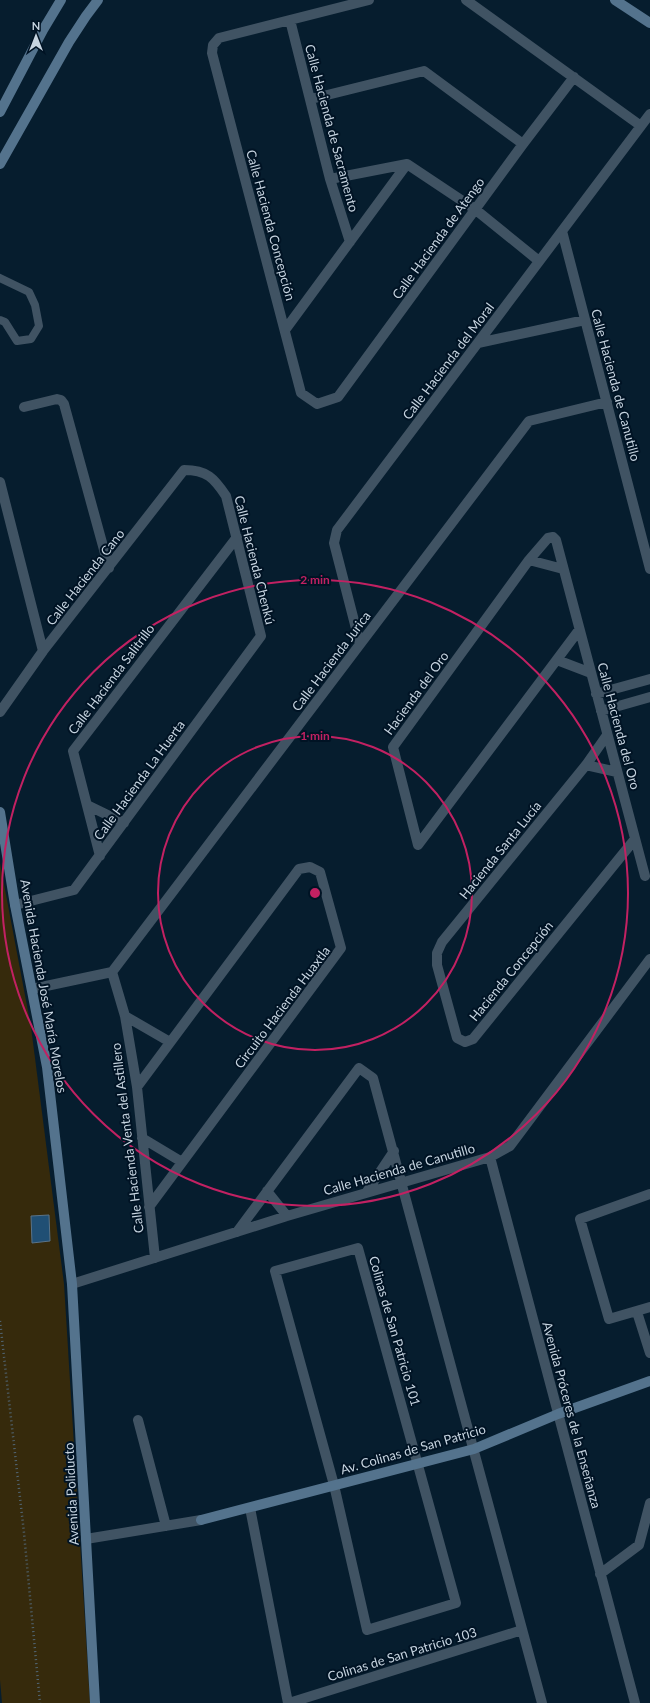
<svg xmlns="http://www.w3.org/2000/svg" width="650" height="1703" font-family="Lato,sans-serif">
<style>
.green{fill:#362a0c}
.building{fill:#204f74;stroke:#5a7388}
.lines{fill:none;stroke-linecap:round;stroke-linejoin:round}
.path{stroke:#526675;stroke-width:2.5;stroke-dasharray:1 3;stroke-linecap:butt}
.lane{stroke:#405363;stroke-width:8}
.street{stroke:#405363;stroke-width:10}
.secondary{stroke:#54738d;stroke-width:10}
.ring{fill:none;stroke:#c22162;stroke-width:2}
.labels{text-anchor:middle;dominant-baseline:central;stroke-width:4;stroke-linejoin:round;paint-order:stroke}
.street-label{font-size:13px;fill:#c6d4e0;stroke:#001324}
.centre{fill:#c22162;stroke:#001324;stroke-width:2}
.ring-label{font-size:12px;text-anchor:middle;font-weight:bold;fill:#c22162;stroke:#001324;stroke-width:4;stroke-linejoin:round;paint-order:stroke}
</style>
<rect width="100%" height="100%" fill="#061d2e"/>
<path class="green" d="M 0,863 L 31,1027 L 64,1284 L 90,1703 L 2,1703 L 0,1680 Z"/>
<path class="building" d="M 49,1215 L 50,1241 L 32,1243 L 31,1216 Z"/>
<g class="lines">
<path class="path" d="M 0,1321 L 24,1533 L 40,1703"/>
<path class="lane" d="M 0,278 L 29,292 L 35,305 L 39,326 L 31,339 L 17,341 L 5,322 L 0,320"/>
<path class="street" d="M 369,0 L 219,38 L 213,45 L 212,53 L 301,393 L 317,404 L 338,397 L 523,144 L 574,77
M 466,0 L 641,126
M 290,20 L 330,179 L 350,242
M 311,99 L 424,71 L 523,144
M 330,179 L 407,164 L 476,210 L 539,261
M 562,231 L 650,569
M 285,330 L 407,164
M 478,343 L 585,320
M 24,407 L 57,399 L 61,400 L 64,404 L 109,568
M 0,482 L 43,651
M 529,560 L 563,569
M 360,644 L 334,543 L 337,530 L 650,114
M 557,660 L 591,673
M 596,694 L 650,679
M 601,711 L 650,697
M 0,712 L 43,651 L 184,470 C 207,470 214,478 226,496 L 261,636 L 74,890 L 15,905
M 607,735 L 586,765 L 442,942 L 437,953 L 437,965 L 457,1038 L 465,1042 L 473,1039 L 635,839
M 586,765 L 617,772
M 87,805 L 124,823
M 418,845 L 393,747 L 529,560 L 548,538 L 553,537 L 556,540 L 645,876
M 418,845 L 579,630
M 100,856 L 73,751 L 237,537
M 112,972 L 125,1016 L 137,1087 L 155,1258
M 32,989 L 112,972 L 529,421 L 607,402
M 125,1016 L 170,1042
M 137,1087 L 299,869 L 310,867 L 320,872 L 341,948 L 149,1207
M 142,1138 L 182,1162
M 490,1157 L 635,1703
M 267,1191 L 287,1216
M 366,1193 L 394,1151
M 650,1194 L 580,1219 L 609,1319 L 650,1307
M 237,1232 L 359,1068 L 373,1078 L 542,1703
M 358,1248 L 456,1603 L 367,1630 L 334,1485 L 275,1271 Z
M 72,1284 L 287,1216 L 490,1157 L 510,1146 L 650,959
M 637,1312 L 650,1353
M 138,1420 L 166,1526
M 250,1508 L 288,1703
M 86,1539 L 201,1520
M 600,1574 L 639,1545 L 650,1503
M 289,1703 L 522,1630"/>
<path class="secondary" d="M 615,0 L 650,23
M 0,112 L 43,30 L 61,0
M 0,164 L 69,42 L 86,16 L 98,0
M 0,812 L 15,905 L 47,1067 L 72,1284 L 95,1703
M 201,1520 L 474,1449 L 558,1414 L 650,1381"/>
</g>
<g class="ring">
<circle cx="315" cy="893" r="157"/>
<circle cx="315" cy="893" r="313"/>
</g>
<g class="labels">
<g class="street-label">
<text transform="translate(332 128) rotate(75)">Calle Hacienda de Sacramento</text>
<text transform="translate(271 225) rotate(75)">Calle Hacienda Concepción</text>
<text transform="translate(438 238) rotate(-54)">Calle Hacienda de Atengo</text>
<text transform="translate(448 361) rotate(-53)">Calle Hacienda del Moral</text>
<text transform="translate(616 385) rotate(75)">Calle Hacienda de Canutillo</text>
<text transform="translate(255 560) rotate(76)">Calle Hacienda Chenkú</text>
<text transform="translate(85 577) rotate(-52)">Calle Hacienda Cano</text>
<text transform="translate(331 661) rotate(-53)">Calle Hacienda Jurica</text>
<text transform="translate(111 679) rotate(-53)">Calle Hacienda Salitrillo</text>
<text transform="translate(416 693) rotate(-54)">Hacienda del Oro</text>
<text transform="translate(619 726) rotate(75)">Calle Hacienda del Oro</text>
<text transform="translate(139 780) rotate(-54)">Calle Hacienda La Huerta</text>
<text transform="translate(500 850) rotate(-51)">Hacienda Santa Lucía</text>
<text transform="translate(511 971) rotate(-51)">Hacienda Concepción</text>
<text transform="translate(44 986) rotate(80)">Avenida Hacienda José María Morelos</text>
<text transform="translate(282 1007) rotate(-53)">Circuito Hacienda Huaxtla</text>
<text transform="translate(127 1138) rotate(-97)">Calle Hacienda Venta del Astillero</text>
<text transform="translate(399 1169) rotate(-16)">Calle Hacienda de Canutillo</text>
<text transform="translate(395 1331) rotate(74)">Colinas de San Patricio 101</text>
<text transform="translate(572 1415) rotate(75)">Avenida Próceres de la Enseñanza</text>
<text transform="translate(413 1449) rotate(-16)">Av. Colinas de San Patricio</text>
<text transform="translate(71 1494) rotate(-93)">Avenida Poliducto</text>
<text transform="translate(402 1654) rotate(-17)">Colinas de San Patricio 103</text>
</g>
</g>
<circle cx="315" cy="893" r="6" class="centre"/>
<g class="ring-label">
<text x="315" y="584">2 min</text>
<text x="315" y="740">1 min</text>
</g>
<g transform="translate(36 36)" stroke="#001324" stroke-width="3" paint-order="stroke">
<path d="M0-3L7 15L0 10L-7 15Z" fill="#c6d4e0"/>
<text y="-6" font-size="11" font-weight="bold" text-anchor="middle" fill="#c6d4e0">N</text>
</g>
</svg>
